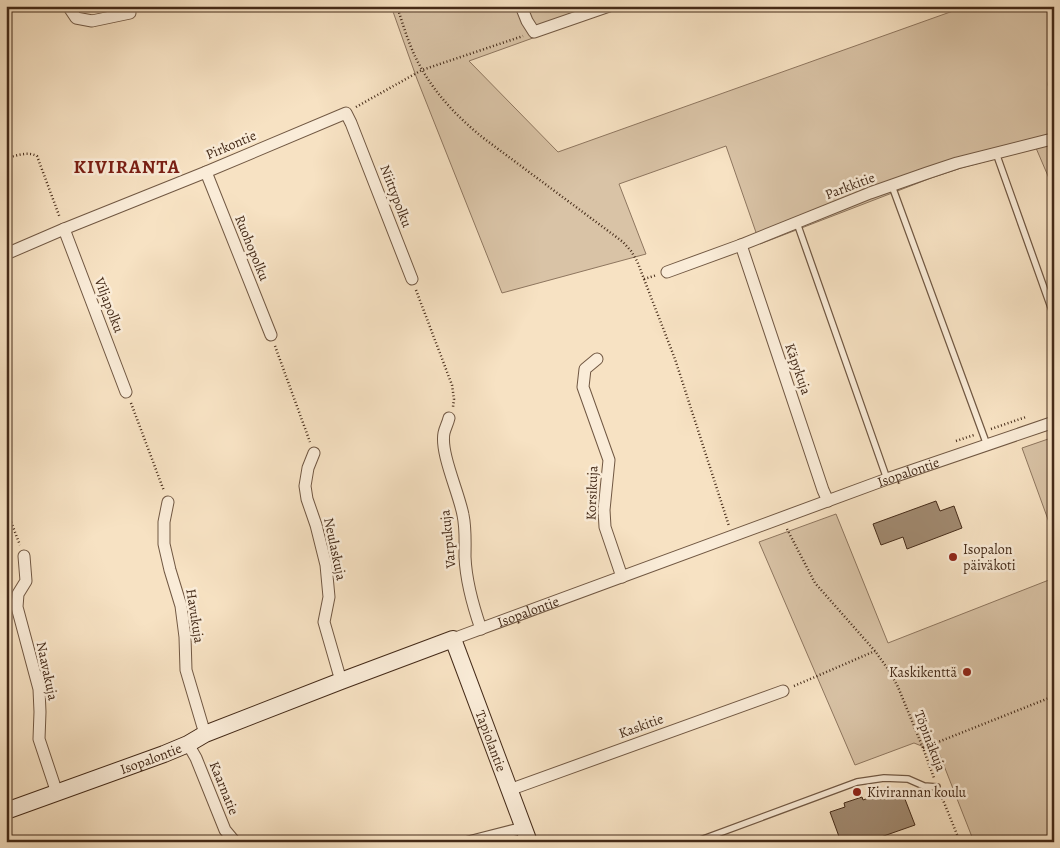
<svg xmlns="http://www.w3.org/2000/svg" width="1060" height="848" font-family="Alegreya,serif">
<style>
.green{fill:#d9c3a6;stroke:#8e765f}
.building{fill:#a18a71;stroke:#442a18}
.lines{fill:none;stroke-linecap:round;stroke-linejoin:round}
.lane-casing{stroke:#715843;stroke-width:8}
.street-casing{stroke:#715843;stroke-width:13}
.secondary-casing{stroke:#442a18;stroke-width:18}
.path{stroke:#442a18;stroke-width:2.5;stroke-dasharray:1 2.5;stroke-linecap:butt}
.lane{stroke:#faecd8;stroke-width:5.5}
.street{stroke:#faecd8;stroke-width:11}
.secondary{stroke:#faecd8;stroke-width:16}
.poi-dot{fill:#8f2418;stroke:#faecd8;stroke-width:2}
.labels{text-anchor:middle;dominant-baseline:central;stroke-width:5;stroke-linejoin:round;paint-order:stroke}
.street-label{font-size:14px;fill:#442a18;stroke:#faecd8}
.poi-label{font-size:14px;fill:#442a18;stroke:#faecd8;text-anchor:start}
.district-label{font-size:19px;font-weight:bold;letter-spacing:1px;fill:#7a1f14;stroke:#faecd8}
</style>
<rect width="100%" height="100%" fill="#f7e2c3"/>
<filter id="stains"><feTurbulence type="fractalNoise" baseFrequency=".004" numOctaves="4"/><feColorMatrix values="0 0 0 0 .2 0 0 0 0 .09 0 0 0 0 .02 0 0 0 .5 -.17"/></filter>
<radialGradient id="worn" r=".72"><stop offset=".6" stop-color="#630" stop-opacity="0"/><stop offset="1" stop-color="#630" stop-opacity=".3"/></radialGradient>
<path class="green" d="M 391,6 L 622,6 L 469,61 L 558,152 L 967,6 L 1054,6 L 1054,37 L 1048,85 L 1054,97 L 1054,190 L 1036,148 L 961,168 L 931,178 L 760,244 L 726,146 L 619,184 L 646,254 L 502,293 L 417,79 Z
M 1054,437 L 1054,536 L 1022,448 Z
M 836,514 L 888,643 L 1054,578 L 1054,842 L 974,842 L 939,753 L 914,743 L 855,765 L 759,542 Z"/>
<path class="building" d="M 936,501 L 940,511 L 954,506 L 962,528 L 907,549 L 903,537 L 881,545 L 873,524 Z
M 889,790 L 892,798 L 903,794 L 915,825 L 878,838 L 879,842 L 841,842 L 830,812 L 845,807 L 844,803 L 862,797 L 863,800 Z"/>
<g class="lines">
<g class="lane-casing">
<path id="lane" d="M 996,153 L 1054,316
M 892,186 L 987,445
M 797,223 L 887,479
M 695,842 L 857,782 L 884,778 L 908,779 L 924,786 L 937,787"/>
</g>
<g class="street-casing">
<g id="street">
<path d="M 68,6 L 76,18 L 92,21 L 130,13"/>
<path d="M 521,6 L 527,21 L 534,32 L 609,6"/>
<path d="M 206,172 L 271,335"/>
<path d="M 64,229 L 126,392"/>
<path d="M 741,245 L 823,490 L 828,501"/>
<path d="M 6,254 L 64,229 L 206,172 L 346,113 L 351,123 L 412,279"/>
<path d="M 667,272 L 741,245 L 870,193 L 927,173 L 957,163 L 1048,140"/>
<path d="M 597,359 L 585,369 L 583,387 L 609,460 L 604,510 L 605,527 L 622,577"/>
<path d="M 449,418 C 448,423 445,428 444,433 C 440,453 459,493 463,515 C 466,529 465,543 465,557 C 466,581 473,606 481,629"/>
<path d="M 314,453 L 308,468 L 305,486 L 307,499 L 316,525 L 326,565 L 329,597 L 324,622 L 341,681"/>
<path d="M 168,502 L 164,522 L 164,544 L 170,570 L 181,606 L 185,637 L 186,670 L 205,734"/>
<path d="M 24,556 L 26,581 L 18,594 L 17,607 L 39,689 L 40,712 L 39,739 L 57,793"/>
<path id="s1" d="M 453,639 L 887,479 L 1054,422"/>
<path d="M 188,744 L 196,758 L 225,830 L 235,842"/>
<path d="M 509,790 L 783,691"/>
<path d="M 468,842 L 523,828"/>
</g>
</g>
<g class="secondary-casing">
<g id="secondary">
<path id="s2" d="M 6,811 L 164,754 L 188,744 L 205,734 L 341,681 L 453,639 L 529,842"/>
</g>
</g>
<path class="path" d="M 397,6 C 404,28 411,52 423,71 C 438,97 459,118 482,137 L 623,242 L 631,251 L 637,261 L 675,359 L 729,526
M 356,107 L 422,70 L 523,36
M 6,158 C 16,156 27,151 37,156 L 60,218
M 644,279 L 657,275
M 416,290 L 452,385 L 454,399 L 453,407
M 275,346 L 310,442
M 131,403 L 164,491
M 991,429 L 1026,417
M 956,441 L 974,435
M 6,509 L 20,545
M 787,529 L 815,583 L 875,651 L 890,672 L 898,687 L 923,748 L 934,778
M 794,686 L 875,651
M 923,748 L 1054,696
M 941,795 L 960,842"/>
<use href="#lane" class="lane"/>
<use href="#street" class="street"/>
<use href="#secondary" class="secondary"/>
</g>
<g class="poi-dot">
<circle cx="953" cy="557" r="5"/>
<circle cx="967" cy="672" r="5"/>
<circle cx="857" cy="792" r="5"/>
</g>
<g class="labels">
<g class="street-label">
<text transform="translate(231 145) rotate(-23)">Pirkontie</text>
<text transform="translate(850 186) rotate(-21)">Parkkitie</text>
<text transform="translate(396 196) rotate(69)">Niittypolku</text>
<text transform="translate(252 248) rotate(68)">Ruohopolku</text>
<text transform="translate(109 305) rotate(69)">Viljapolku</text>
<text transform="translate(798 369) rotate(71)">Käpykuja</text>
<text stroke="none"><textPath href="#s1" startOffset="485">Isopalontie</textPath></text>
<text transform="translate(592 493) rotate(-88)">Korsikuja</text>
<text transform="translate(448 539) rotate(-96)">Varpukuja</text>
<text transform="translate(335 549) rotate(78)">Neulaskuja</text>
<text stroke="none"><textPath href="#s1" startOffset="80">Isopalontie</textPath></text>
<text transform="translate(195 616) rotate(81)">Havukuja</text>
<text transform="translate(47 671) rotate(78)">Naavakuja</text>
<text transform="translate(641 726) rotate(-20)">Kaskitie</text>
<text stroke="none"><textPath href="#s2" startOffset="588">Tapiolantie</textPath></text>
<text transform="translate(930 741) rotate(69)">Töpinäkuja</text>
<text stroke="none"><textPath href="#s2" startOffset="154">Isopalontie</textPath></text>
<text transform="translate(224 788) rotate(68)">Kaarnatie</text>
</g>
<g class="poi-label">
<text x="963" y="549">Isopalon<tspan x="963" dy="16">päiväkoti</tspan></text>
<text x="957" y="672" text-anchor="end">Kaskikenttä</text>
<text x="867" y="792">Kivirannan koulu</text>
</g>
<g class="district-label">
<text x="127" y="167">KIVIRANTA</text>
</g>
</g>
<rect width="1060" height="848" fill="none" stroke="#f7e2c3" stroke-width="25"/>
<rect x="8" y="8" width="1045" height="833" fill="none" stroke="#442a18" stroke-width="2.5"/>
<rect x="12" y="12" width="1035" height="823" fill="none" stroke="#442a18"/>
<rect width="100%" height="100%" filter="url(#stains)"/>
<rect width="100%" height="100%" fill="url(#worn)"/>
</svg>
